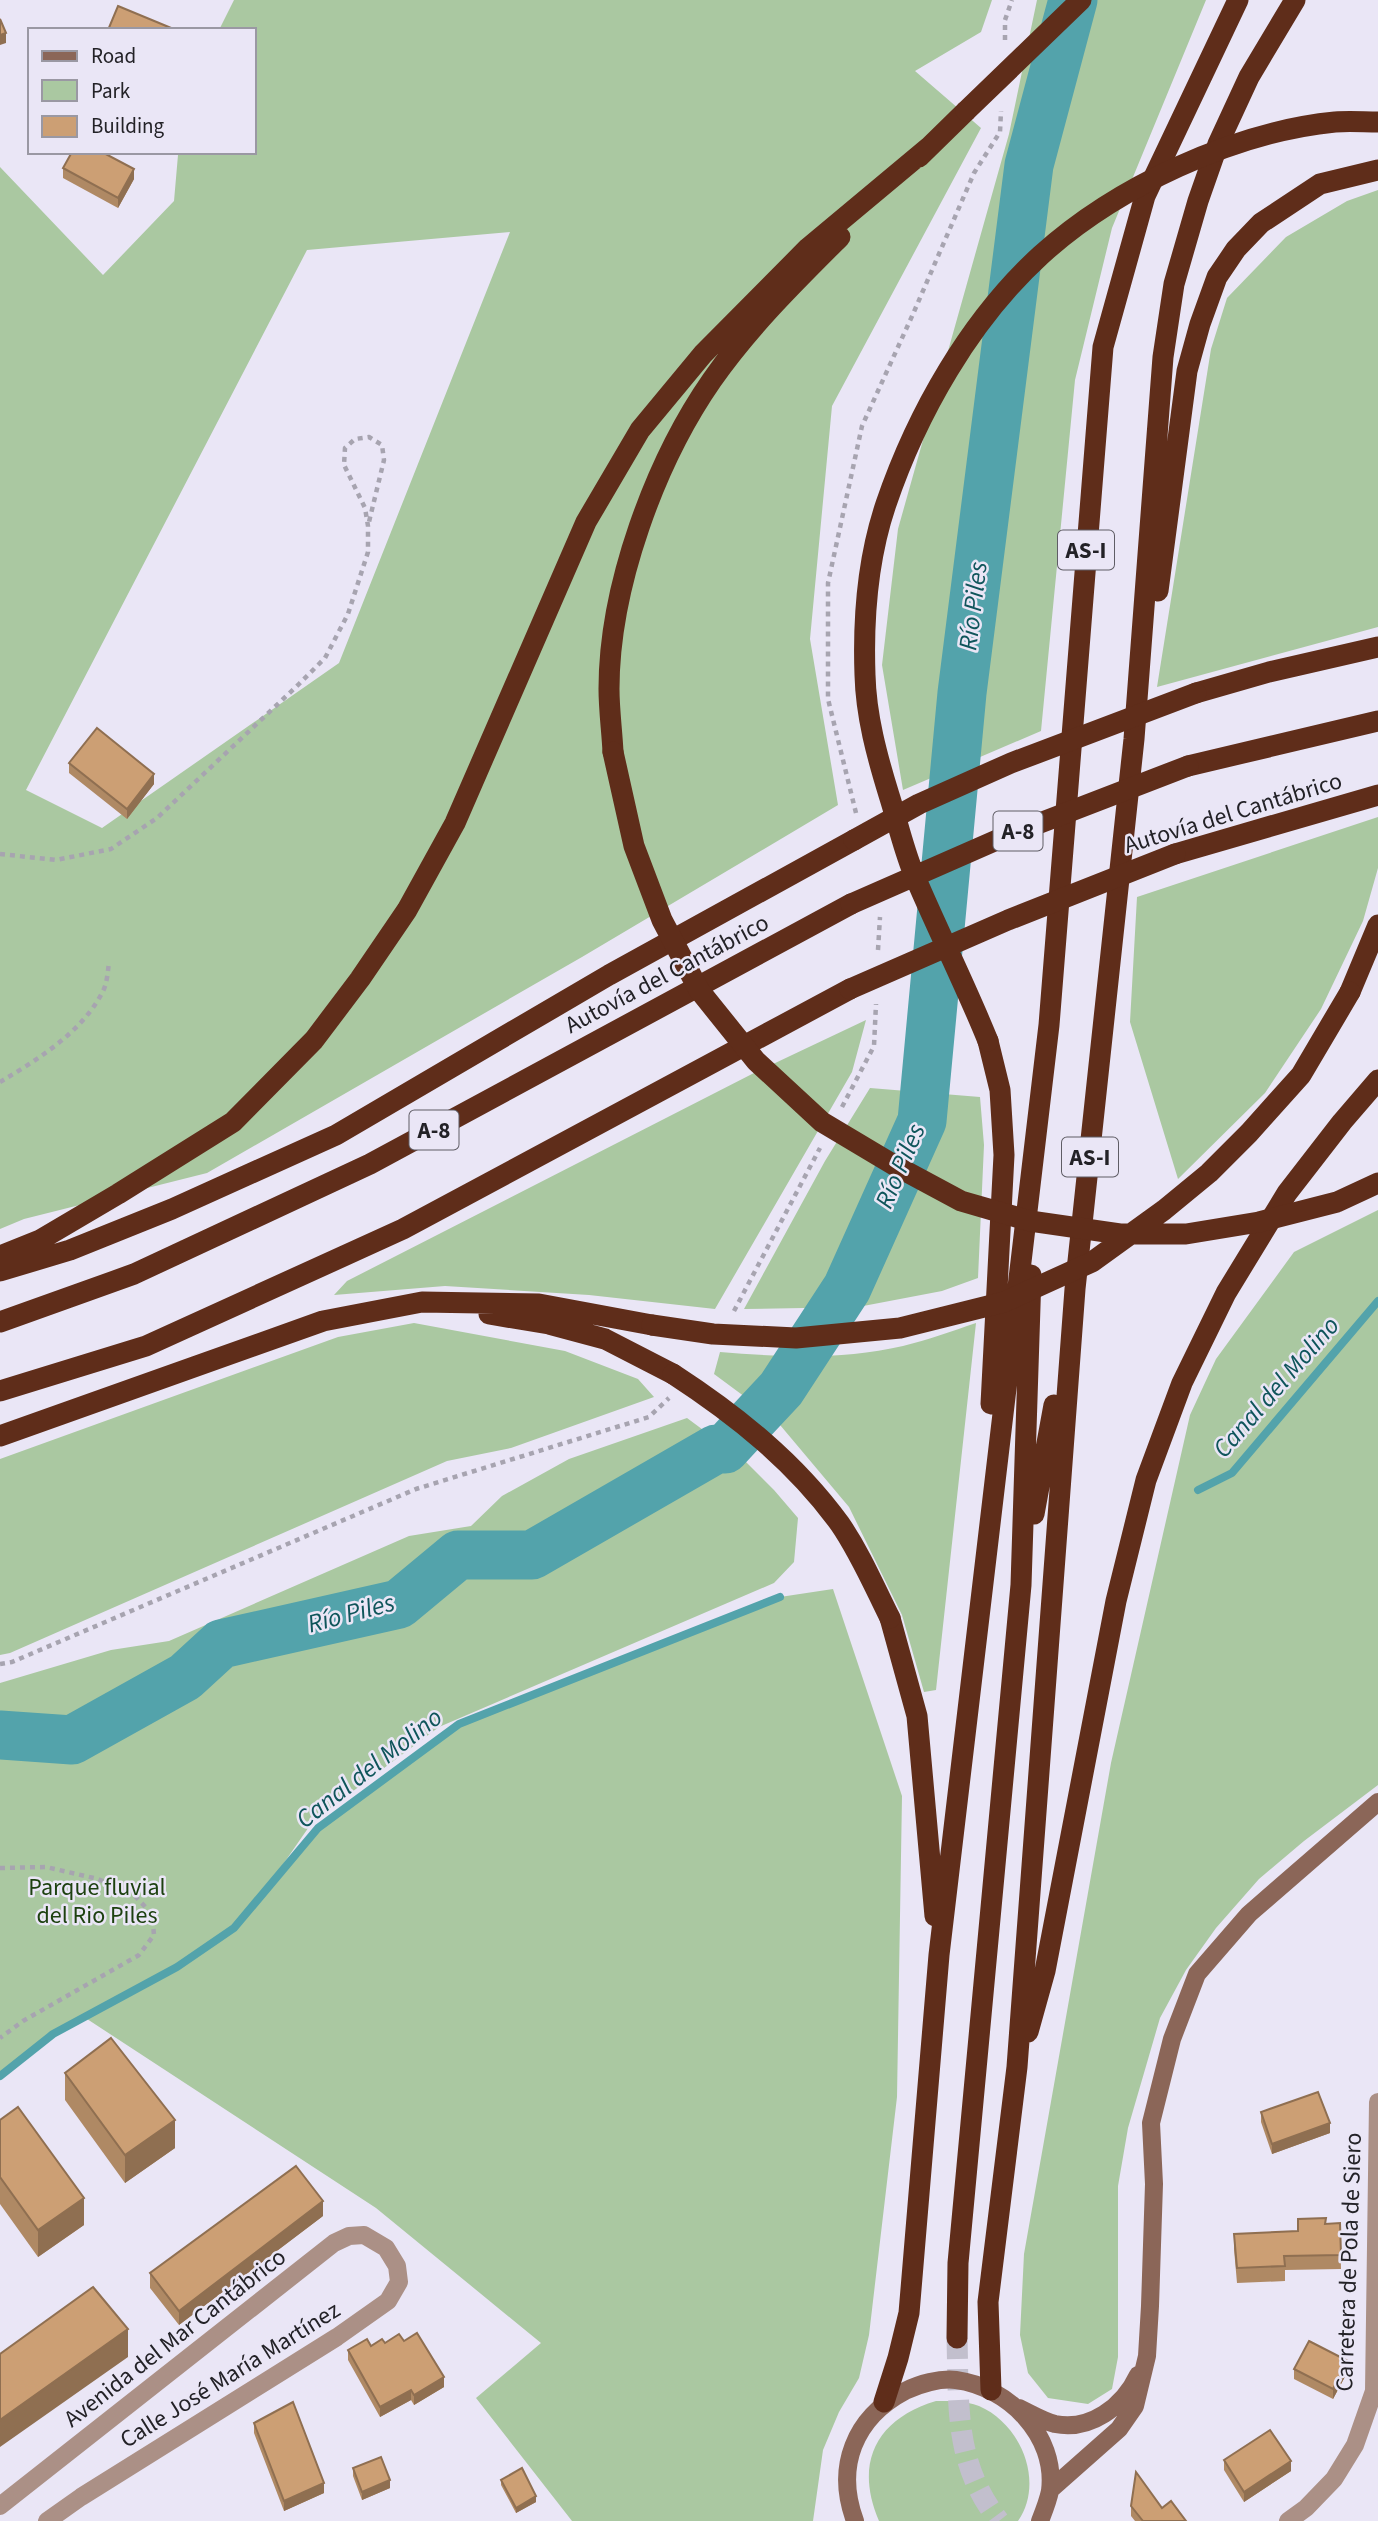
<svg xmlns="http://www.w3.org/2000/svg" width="1378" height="2521" font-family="'Source Sans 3',sans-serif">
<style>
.green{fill:#aac8a1;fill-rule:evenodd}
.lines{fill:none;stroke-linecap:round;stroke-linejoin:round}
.stream{stroke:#53a3ab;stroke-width:8}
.river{stroke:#53a3ab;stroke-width:49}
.highway-tunnel{stroke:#c2bfcd;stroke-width:21;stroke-dasharray:21 10;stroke-linecap:butt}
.path{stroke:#a7a4b0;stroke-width:4.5;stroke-dasharray:5 5;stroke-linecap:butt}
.street{stroke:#ab9086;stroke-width:18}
.secondary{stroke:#8b6658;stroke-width:18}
.highway{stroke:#5f2d1a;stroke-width:21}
.highway-bridge{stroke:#5f2d1a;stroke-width:21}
.wall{fill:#af8964}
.shaded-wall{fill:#8f6f51}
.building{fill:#cc9f74;stroke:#8f6f51;stroke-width:2}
.labels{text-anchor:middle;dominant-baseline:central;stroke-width:5;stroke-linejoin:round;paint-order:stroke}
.shield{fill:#eae6f6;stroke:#5f5d65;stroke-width:2}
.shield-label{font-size:23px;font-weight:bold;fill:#232227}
.street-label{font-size:24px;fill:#232227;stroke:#eae6f6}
.park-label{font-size:24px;fill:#1d4110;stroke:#eae6f6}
.water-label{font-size:26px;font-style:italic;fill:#0f555b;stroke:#eae6f6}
</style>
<rect width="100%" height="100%" fill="#eae6f6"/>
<path class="green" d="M 234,0 L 992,0 L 981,32 L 915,71 L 981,128 L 832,406 L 810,639 L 838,805 L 582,957 L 207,1173 L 24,1219 L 0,1229 L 0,167 L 103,275 L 174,201 L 178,155 L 175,152 L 254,152 L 254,30 L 219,30 ZM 510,232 L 339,663 L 102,828 L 26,790 L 307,250 Z
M 1037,0 L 1206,0 L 1112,228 L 1075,380 L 1041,731 L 903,790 L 882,665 L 898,529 L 1009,134 Z
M 1378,190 L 1378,627 L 1157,687 L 1211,349 L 1227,298 L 1286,237 L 1347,201 Z
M 1378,817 L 1378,868 L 1363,921 L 1321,1009 L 1265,1093 L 1178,1179 L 1130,1022 L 1137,897 Z
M 866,1020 L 852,1072 L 715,1309 L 589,1295 L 445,1286 L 334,1295 L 347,1281 L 754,1073 Z
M 870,1088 L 980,1097 L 984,1145 L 978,1278 L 942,1291 L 858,1307 L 744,1309 L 825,1161 Z
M 1378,1210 L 1378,1785 L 1304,1841 L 1259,1879 L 1216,1928 L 1186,1970 L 1160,2018 L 1128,2128 L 1118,2186 L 1118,2357 L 1112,2389 L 1088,2404 L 1048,2398 L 1028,2373 L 1020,2335 L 1024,2254 L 1111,1763 L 1190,1415 L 1216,1359 L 1294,1252 Z
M 414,1323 L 565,1351 L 638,1379 L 654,1397 L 511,1448 L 447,1461 L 10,1653 L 0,1655 L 0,1459 L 338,1337 Z
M 976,1323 L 936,1690 L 924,1692 L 902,1615 L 849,1507 L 775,1419 L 714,1374 L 720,1352 C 781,1357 843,1360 903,1346 C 928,1340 952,1331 976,1323 Z
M 687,1418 L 745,1461 L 774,1490 L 798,1518 L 794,1562 L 774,1583 L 439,1727 L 313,1821 L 268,1886 L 318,1828 L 459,1724 L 780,1597 L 833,1589 L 902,1796 L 897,2097 L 869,2335 L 859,2378 L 839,2412 L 823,2450 L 813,2521 L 572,2521 L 476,2398 L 541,2343 L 376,2208 L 84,2017 L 53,2034 L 0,2076 L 0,1683 L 111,1650 L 169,1641 L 409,1536 L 471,1526 L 502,1496 L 569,1459 Z
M 936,2401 C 951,2401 965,2401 979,2406 C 1021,2424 1045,2482 1018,2521 L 879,2521 C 854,2463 876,2419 936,2401 Z"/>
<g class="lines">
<path class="stream" d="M 1198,1490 L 1232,1473 L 1378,1301
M 0,2076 L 53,2034 L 177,1967 L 234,1928 L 318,1828 L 459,1724 L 780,1597"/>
<path class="river" d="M 0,1735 L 72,1740 L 185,1677 L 221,1644 L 399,1604 L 458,1555 L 532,1555 L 716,1449 L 725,1449 L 781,1389 L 847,1288 L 922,1121 L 962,693 L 1029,165 L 1073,0"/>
<path class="highway-tunnel" d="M 957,2338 C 959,2408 954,2463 999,2521"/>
<path class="path" d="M 1005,40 L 1005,20 L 1012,0
M 856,813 L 828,699 L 828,583 L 862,426 L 913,314 L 974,173 L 1000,132 L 1001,111
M 0,854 L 56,860 L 111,849 L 157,818 L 298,685 L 325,658 L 348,614 L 368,552 L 368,526 L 365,508 L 344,465 L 345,448 L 355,439 L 369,437 L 382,445 L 384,460 L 368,526
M 878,950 L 880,917
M 0,1082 C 37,1060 81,1033 102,993 C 107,985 108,971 109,961
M 842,1107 L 874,1046 L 876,1004
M 734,1311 L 820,1148
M 0,1664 L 12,1662 L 416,1489 L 649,1417 L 669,1398
M 0,1868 L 46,1867 L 98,1879 L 134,1895 L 152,1914 L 154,1935 L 139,1955 L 23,2021 L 0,2038"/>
<path class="street" d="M 0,2506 L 334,2243 L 349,2236 L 364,2235 L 386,2248 L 397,2266 L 399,2282 L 388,2301 L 337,2337 L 81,2497 L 47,2521
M 1288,2521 L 1306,2508 L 1334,2479 L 1355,2445 L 1374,2391 L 1378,2102"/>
<path class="secondary" d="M 1019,2408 C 1030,2413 1043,2421 1055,2424 C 1090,2431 1123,2407 1138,2375
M 1050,2490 L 1119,2429 L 1135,2406 L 1147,2356 L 1150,2306 L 1154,2184 L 1151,2123 L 1172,2039 L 1197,1974 L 1249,1914 L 1378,1802
M 855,2521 C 835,2467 854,2418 905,2391 C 919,2384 940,2378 956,2380 C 1008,2387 1057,2435 1050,2491 C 1048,2501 1044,2511 1040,2521"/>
<path class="highway" d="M 919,157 L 966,111
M 1158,591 L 1187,371 L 1200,324 L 1217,277 L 1236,249 L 1261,223 L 1320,184 L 1378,170
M 1196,693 L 1269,672 L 1378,647
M 613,752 C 612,731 609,710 609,689 C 609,587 655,462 712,380 C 749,327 795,282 840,237
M 1188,766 L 1378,721
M 1175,854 L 1378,795
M 1350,992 L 1378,925
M 988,1041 L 1000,1090 L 1004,1155 L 991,1404
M 0,1256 L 40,1240 L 118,1194 L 233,1122 L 314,1040 L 360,979 L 407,910 L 455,823 L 586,522 L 640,430 L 703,354 L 808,248 L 929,147
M 0,1271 L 70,1250 L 172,1209 L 336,1135 L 609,975 L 854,840
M 489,1314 L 549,1324 L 605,1339 L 673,1374
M 0,1322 L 134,1274 L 370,1164 L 851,904
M 0,1391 L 146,1346 L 403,1229 L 850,989
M 0,1436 L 323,1321 L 422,1302 L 539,1304 L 652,1325
M 1034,1514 L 1054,1405
M 890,1618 L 917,1716 L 935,1916
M 1028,2032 L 1045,1971 L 1116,1601 L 1146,1480 L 1182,1383 L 1226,1293 L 1287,1193 L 1342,1122 L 1378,1080
M 957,2338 L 958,2263 L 1021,1585 L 1031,1275
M 991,2390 L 988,2302 L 1017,2067 L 1075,1289 L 1134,739 L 1163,357 L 1174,284 L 1198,201 L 1218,144 L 1249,77 L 1295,0
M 884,2402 L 898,2358 L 909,2313 L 939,1955 L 1049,1025 L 1103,347 L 1145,196 L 1238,0"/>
<path class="highway-bridge" d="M 966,111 L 1081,0
M 613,752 L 634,846 L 662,920 L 699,990 L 756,1061 L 822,1122 L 894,1165 L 961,1201 L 1030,1221 L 1120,1234 L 1186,1234 L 1259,1222 L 1337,1202 L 1378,1183
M 854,840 L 919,804 L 1011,763 L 1196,693
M 851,904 L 1006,836 L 1188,766
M 850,989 L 1008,920 L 1175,854
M 988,1041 C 965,984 937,929 913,872 C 903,847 897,820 889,795 C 877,756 866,716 865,675 C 863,619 868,557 886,504 C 917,413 970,320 1041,255 C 1116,187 1234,132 1335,122 C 1349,121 1364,122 1378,122
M 652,1325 L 713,1334 L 796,1338 L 900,1328 L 1004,1302 L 1092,1262 L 1164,1210 L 1209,1173 L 1249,1133 L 1301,1075 L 1350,992
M 673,1374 C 736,1415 795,1462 840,1524 C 860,1553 874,1586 890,1618"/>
</g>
<path class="wall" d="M 63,168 L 134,179 L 118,208 L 63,178 Z
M 69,763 L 154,784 L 127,819 L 69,773 Z
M 65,2073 L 175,2148 L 125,2183 L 65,2100 Z
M 1261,2112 L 1330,2133 L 1272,2154 L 1261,2122 Z
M 0,2120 L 84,2225 L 38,2257 L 0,2204 Z
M 323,2216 L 179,2325 L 150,2288 L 150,2273 Z
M 1340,2223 L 1341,2269 L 1285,2270 L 1285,2281 L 1237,2283 L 1234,2249 L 1234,2234 L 1298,2231 L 1326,2224 Z
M 404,2341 L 444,2387 L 414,2405 L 411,2400 L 380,2417 L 348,2360 L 348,2350 L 385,2343 Z
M 1294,2369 L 1348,2371 L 1333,2399 L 1294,2379 Z
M 254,2423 L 324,2493 L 284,2511 L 254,2433 Z
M 1224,2460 L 1291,2471 L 1244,2502 L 1224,2470 Z
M 353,2468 L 390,2488 L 362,2500 L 353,2476 Z
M 501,2480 L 536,2502 L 516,2513 L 501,2485 Z
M 1131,2506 L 1162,2508 L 1186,2521 L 1135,2521 L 1131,2516 Z"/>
<path class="shaded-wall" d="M 6,33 L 6,43 L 0,45 L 0,35 Z
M 134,169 L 134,179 L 118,208 L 118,198 Z
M 154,774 L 154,784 L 127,819 L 127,809 Z
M 175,2120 L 175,2148 L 125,2183 L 125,2155 Z
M 1330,2123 L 1330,2133 L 1272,2154 L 1272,2144 Z
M 84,2198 L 84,2225 L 38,2257 L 38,2230 Z
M 323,2201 L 323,2216 L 179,2325 L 179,2311 Z
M 128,2329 L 128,2357 L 0,2447 L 0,2420 Z
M 1348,2361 L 1348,2371 L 1333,2399 L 1333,2389 Z
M 444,2377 L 444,2387 L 414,2405 L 414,2395 Z
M 411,2390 L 411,2400 L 380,2417 L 380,2407 Z
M 1291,2461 L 1291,2471 L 1244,2502 L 1244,2492 Z
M 390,2480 L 390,2488 L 362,2500 L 362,2492 Z
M 324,2483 L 324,2493 L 284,2511 L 284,2501 Z
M 536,2496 L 536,2502 L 516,2513 L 516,2508 Z"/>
<path class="building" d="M 118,6 L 176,30 L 108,30 Z
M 0,19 L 6,33 L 0,35 Z
M 72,152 L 102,152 L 134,169 L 118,198 L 63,168 Z
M 97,728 L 154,774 L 127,809 L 69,763 Z
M 111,2038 L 175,2120 L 125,2155 L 65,2073 Z
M 1318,2092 L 1330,2123 L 1272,2144 L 1261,2112 Z
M 18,2107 L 84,2198 L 38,2230 L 0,2177 L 0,2120 Z
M 296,2166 L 323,2201 L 179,2311 L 150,2273 Z
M 1326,2218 L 1325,2224 L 1340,2223 L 1341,2255 L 1284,2256 L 1285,2266 L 1237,2268 L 1234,2234 L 1298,2231 L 1298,2219 Z
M 93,2287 L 128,2329 L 0,2420 L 0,2354 Z
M 417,2333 L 444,2377 L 414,2395 L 411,2390 L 380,2407 L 348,2350 L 367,2339 L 371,2346 L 382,2339 L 385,2343 L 399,2334 L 404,2341 Z
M 1309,2341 L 1348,2361 L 1333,2389 L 1294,2369 Z
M 293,2402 L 324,2483 L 284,2501 L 254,2423 Z
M 1270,2430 L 1291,2461 L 1244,2492 L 1224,2460 Z
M 381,2457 L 390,2480 L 362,2492 L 353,2468 Z
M 522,2468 L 536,2496 L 516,2508 L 501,2480 Z
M 1136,2472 L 1162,2508 L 1171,2501 L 1186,2521 L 1143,2521 L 1131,2506 Z"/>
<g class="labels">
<g class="shield">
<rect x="1058" y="530.5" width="56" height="39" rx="5"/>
<rect x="993.5" y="811.5" width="49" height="39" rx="5"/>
<rect x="409.5" y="1110.5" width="49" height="39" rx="5"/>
<rect x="1062" y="1137.5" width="56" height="39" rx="5"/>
</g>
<g class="shield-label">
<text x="1086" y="550">AS-I</text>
<text x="1018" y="831">A-8</text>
<text x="434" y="1130">A-8</text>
<text x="1090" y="1157">AS-I</text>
</g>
<g class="street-label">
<text transform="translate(1233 813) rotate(-17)">Autovía del Cantábrico</text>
<text transform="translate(667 974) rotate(-28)">Autovía del Cantábrico</text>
<text transform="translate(1349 2262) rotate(-88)">Carretera de Pola de Siero</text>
<text transform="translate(175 2338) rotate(-38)">Avenida del Mar Cantábrico</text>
<text transform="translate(230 2375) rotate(-32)">Calle José María Martínez</text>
</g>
<g class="park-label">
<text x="97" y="1887">Parque fluvial<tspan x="97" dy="28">del Rio Piles</tspan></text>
</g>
<g class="water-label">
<text transform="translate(973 606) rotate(-83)">Río Piles</text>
<text transform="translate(900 1166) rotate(-67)">Río Piles</text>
<text transform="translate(1276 1387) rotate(-49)">Canal del Molino</text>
<text transform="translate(351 1613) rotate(-15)">Río Piles</text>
<text transform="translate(369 1768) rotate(-38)">Canal del Molino</text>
</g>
</g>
<rect x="28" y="28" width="228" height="126" fill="#eae6f6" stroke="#9a98a3" stroke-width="2"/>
<rect x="42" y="51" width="35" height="10" fill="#8b6658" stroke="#9a98a3" stroke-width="2"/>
<text x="91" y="63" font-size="21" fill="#232227">Road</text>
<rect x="42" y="80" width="35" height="21" fill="#aac8a1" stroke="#9a98a3" stroke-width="2"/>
<text x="91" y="98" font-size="21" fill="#232227">Park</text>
<rect x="42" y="116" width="35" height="21" fill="#cc9f74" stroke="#9a98a3" stroke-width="2"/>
<text x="91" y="133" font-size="21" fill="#232227">Building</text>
</svg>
